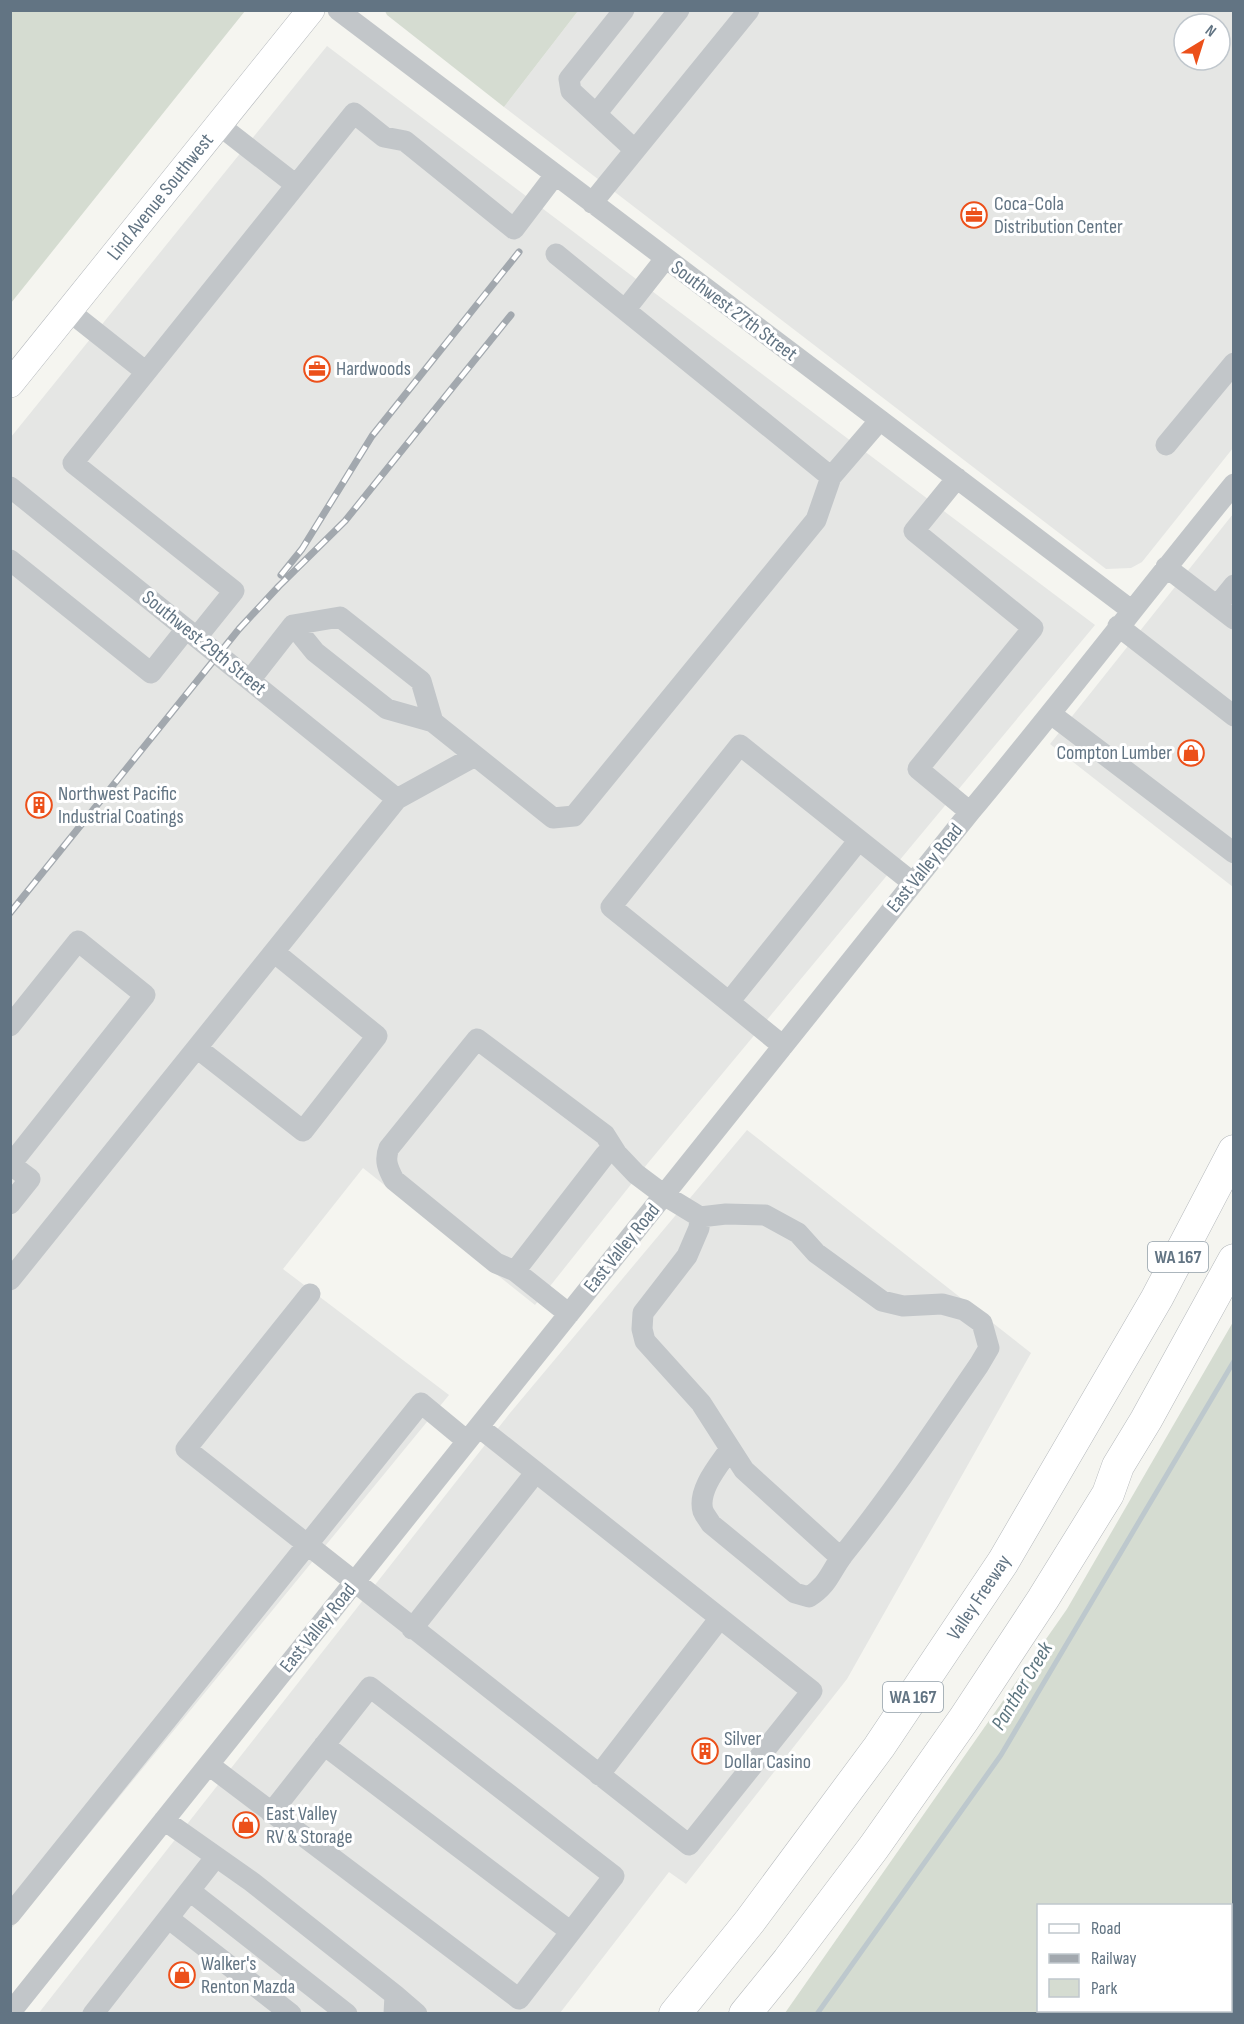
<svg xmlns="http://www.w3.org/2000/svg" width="1244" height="2024" font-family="'Sofia Sans Condensed',sans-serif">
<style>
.built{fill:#e5e6e4;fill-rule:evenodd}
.green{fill:#d5dcd1}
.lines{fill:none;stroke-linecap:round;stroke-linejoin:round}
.stream{stroke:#bdc8cd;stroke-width:5}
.major-casing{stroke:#b5b9bd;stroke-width:28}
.highway-casing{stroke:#b4b8bb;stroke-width:33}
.minor{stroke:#c2c6c9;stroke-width:21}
.major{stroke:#fff;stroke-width:27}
.highway{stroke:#fff;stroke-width:32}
.rail-casing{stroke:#a2a8ae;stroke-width:7}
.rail{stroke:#fff;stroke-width:4.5;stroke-dasharray:14;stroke-linecap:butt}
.labels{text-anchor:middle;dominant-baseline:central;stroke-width:6;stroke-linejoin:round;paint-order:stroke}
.shield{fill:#fff;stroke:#919ea8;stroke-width:1.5}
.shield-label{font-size:18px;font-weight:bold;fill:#627483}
.street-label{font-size:20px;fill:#627483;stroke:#fff}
.poi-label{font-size:20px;fill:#627483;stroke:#fff;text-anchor:start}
.water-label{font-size:21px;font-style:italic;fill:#5e7781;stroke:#fff}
</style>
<rect width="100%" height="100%" fill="#f5f5f0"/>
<path class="built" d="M 578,11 L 1233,11 L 1233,448 L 1142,562 L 1131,568 L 1106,569 L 504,107 ZM 1184,24 L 1220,24 L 1220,60 L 1184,60 Z
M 327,46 L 1095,625 L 648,1163 L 535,1305 L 363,1168 L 283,1269 L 449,1395 L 11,1929 L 11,437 Z
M 1233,514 L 1233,887 L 1050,744 Z
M 747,1130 L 1031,1353 L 847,1679 L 686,1884 L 669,1872 L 560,2013 L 38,2014 L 510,1413 Z"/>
<path class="green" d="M 11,10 L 245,11 L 11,303 L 10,11 Z
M 385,11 L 578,11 L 504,107 L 387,15 Z
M 1233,1322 L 1234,1990 L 1231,1997 L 1230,1906 L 1038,1906 L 1038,2010 L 1225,2011 L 1224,2013 L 785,2013 L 1067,1609 Z"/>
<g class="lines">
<path class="stream" d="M 817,2014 L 1001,1755 L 1234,1361"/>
<g class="major-casing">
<g id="major">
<path id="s1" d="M 10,384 L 311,10"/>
</g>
</g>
<g class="highway-casing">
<g id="highway">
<path id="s2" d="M 675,2014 L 750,1921 L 879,1747 L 1003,1562 L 1157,1298 L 1234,1151"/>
<path d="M 745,2014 L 788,1961 L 874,1847 L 964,1719 L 1043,1599 L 1108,1494 L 1118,1466 L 1146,1420 L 1234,1260"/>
</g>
</g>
<path class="minor" d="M 338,10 L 1131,610
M 624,10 L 569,79 L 571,91 L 635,150
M 596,114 L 679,10
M 219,125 L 296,185
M 592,203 L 749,10
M 556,254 L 831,477
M 625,310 L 665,259
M 69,311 L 146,372
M 1166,445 L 1234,363
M 957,478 L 914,531 L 1033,628 L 918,769 L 970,812
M 10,487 L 397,799
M 10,560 L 151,673 L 186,629
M 1166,567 L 1234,619
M 1217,606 L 1234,585
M 293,625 L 315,652 L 387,709 L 433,722
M 1118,626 L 1234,716
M 197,637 L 234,591 L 73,463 L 354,113 L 384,137 L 405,141 L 514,229 L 555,175
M 250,680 L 293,625 L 340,617 L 421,681 L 433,722 L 553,818 L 574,816 L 816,520 L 831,477 L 880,420
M 1051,714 L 1234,853
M 729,1002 L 611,907 L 740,745 L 859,840
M 10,1026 L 78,941 L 145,995 L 11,1164
M 783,1046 L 729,1002 L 859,840 L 913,883
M 197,1048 L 303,1131 L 377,1036 L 274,952
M 10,1164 L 30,1179 L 10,1204
M 700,1217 L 699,1228 L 687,1256 L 643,1313 L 642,1329 L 645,1341 L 701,1403 L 744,1470 L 841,1558
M 515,1271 L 605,1155 L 612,1152 L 617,1154 L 636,1174 L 664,1195 L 700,1217 L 726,1214 L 765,1215 L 798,1233 L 816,1253 L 882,1301 L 903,1306 L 942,1304 L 964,1310 L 982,1323 L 989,1348 L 979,1365 C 935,1429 892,1494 843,1555 C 830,1572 829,1584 809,1597 L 795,1593 L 711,1524 C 709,1520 705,1516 703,1511 C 697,1490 719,1465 730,1449
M 10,1280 L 397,799 L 475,756
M 310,1294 L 186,1449 L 689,1845 L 812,1691 L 479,1427
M 569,1314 L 515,1271 L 496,1263 L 394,1180 C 388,1169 384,1160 389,1148 L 477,1039 L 605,1135 L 617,1154
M 412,1629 L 536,1472
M 324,1745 L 571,1932
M 209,1765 L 519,1999 L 614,1876 L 370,1687 L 271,1813
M 599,1775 L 720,1618
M 164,1820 L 252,1882 L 395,1995 L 394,2014
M 190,1891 L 347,2014
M 10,1915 L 421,1403 L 467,1441
M 168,1918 L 291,2014
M 395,1995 L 417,2014
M 10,2013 L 970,812 C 1060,704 1145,593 1234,484
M 93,2014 L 215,1858"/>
<use href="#major" class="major"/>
<use href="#highway" class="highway"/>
<g class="rail-casing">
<path id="rail" d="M 281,575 L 302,549 L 372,436 L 519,252
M 10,913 L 239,629 L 279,586 L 345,521 L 511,315"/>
</g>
<use href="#rail" class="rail"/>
</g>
<defs>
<g id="office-ring" transform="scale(1.35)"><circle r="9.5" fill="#fff" stroke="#ec501a" stroke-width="1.5"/><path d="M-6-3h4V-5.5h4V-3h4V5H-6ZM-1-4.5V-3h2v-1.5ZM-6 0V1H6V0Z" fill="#ec501a"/></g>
<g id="shop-ring" transform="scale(1.35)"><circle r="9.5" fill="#fff" stroke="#ec501a" stroke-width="1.5"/><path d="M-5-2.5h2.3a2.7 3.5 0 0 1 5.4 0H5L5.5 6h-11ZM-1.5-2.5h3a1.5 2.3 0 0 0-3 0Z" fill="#ec501a"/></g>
<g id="building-ring" transform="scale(1.35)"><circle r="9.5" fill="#fff" stroke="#ec501a" stroke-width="1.5"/><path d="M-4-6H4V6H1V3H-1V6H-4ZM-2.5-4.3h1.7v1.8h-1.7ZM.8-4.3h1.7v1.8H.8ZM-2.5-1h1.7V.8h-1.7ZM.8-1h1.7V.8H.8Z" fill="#ec501a"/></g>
</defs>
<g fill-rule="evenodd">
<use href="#office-ring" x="974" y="215"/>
<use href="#office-ring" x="317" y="369"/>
<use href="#shop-ring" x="1191" y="753"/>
<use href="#building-ring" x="39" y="805"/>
<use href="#building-ring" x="705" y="1751"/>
<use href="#shop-ring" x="246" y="1825"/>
<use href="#shop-ring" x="182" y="1975"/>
</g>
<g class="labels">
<g class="shield">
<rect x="1148" y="1242" width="60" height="30" rx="4.5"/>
<rect x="883" y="1682" width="60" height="30" rx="4.5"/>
</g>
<g class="shield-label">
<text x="1178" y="1257">WA 167</text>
<text x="913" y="1697">WA 167</text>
</g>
<g class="street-label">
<text stroke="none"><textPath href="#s1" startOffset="240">Lind Avenue Southwest</textPath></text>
<text transform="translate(734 311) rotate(37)">Southwest 27th Street</text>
<text transform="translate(204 643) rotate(39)">Southwest 29th Street</text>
<text transform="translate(925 868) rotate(-51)">East Valley Road</text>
<text transform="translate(622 1248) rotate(-51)">East Valley Road</text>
<text stroke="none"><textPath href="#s2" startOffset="516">Valley Freeway</textPath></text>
<text transform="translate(318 1628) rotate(-51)">East Valley Road</text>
</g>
<g class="poi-label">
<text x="994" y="204">Coca-Cola<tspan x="994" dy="23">Distribution Center</tspan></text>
<text x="336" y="369">Hardwoods</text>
<text x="1172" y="753" text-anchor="end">Compton Lumber</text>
<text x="58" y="794">Northwest Pacific<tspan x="58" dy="23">Industrial Coatings</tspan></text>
<text x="724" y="1739">Silver<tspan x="724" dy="23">Dollar Casino</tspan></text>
<text x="266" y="1814">East Valley<tspan x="266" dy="23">RV &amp; Storage</tspan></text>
<text x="201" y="1964">Walker's<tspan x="201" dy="23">Renton Mazda</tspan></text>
</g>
<g class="water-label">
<text transform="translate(1022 1686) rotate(-59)">Panther Creek</text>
</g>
</g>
<rect width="1244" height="2024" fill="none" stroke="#627483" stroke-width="24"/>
<rect x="1037" y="1904" width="195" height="108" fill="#ffffff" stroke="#c0c7cd" stroke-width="1.5"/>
<rect x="1049" y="1924" width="30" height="9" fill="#ffffff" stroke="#c0c7cd" stroke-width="1.5"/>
<text x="1091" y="1934" font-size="18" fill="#627483">Road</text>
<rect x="1049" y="1954" width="30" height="9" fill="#a2a8ae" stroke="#c0c7cd" stroke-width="1.5"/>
<text x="1091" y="1964" font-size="18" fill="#627483">Railway</text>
<rect x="1049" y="1979" width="30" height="18" fill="#d5dcd1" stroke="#c0c7cd" stroke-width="1.5"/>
<text x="1091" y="1994" font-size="18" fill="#627483">Park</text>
<g transform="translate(1202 42) rotate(38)"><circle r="28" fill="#ffffff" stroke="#c0c7cd" stroke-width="1.5"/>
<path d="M0-4.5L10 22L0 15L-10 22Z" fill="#ec501a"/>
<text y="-9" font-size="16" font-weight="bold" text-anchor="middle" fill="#627483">N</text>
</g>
</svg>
